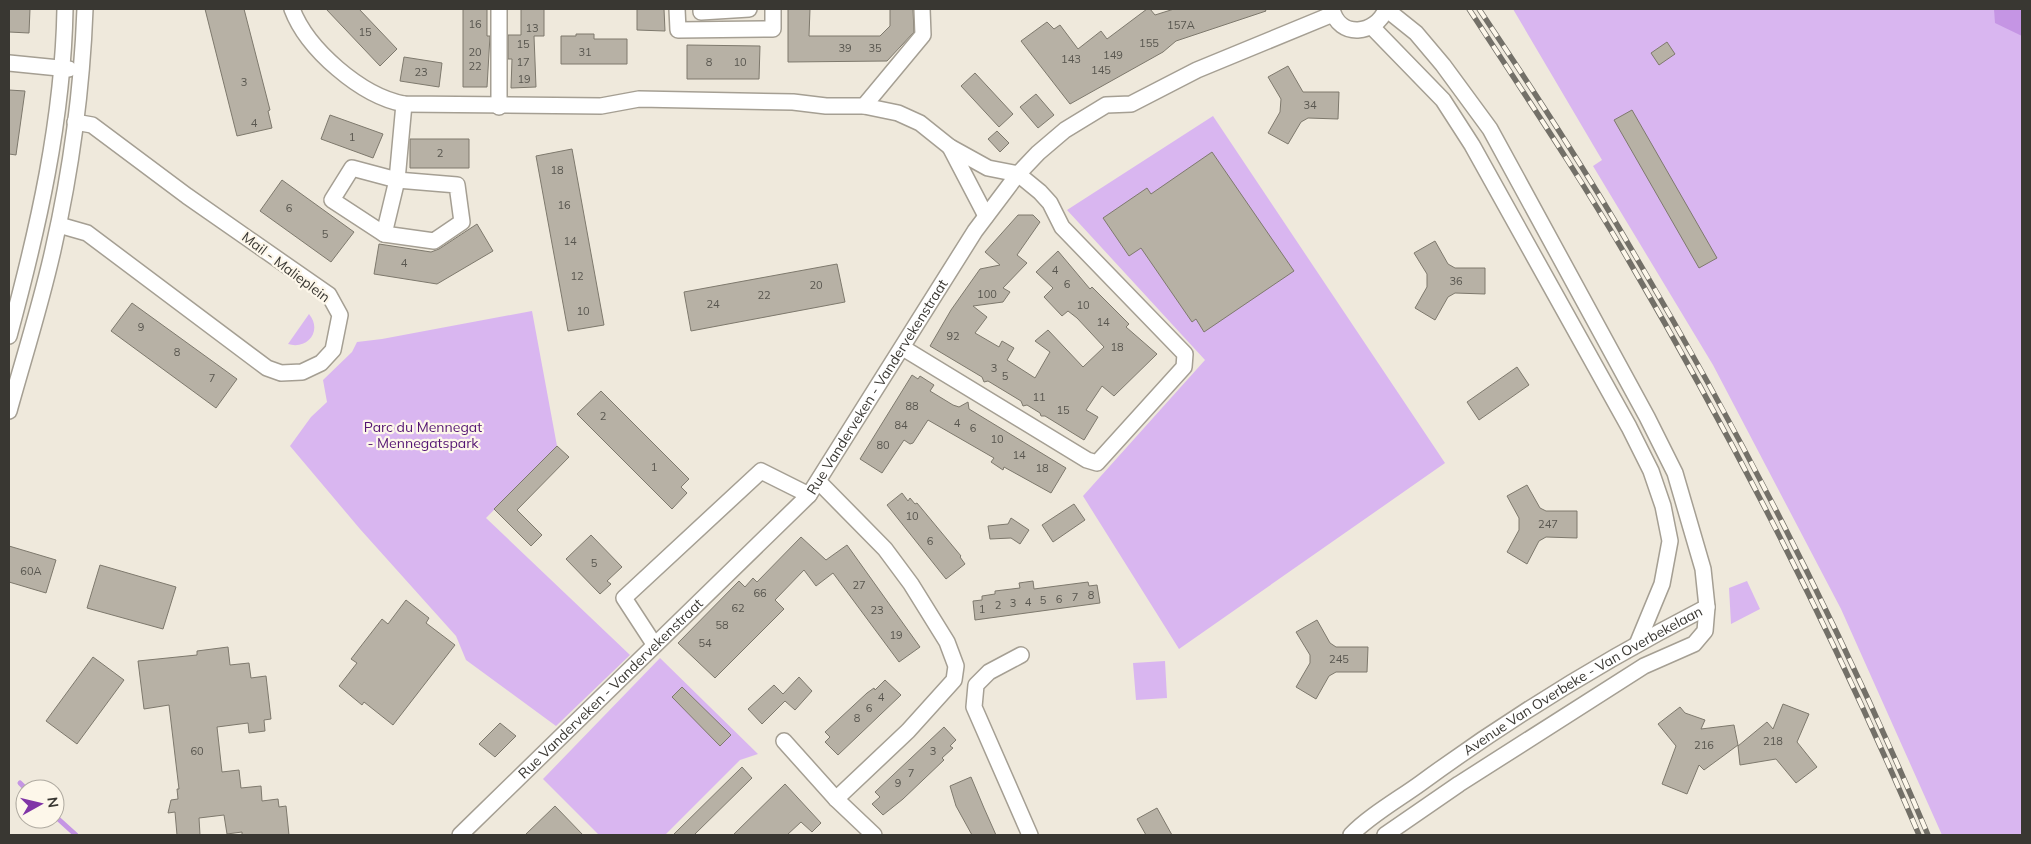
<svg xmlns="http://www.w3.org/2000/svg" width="2031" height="844" font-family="Mulish,sans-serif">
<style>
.green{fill:#d9b6f0}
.water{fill:#c595e4}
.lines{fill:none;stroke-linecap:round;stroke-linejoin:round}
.stream{stroke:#c595e4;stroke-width:5}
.building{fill:#b7b1a5;stroke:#7e796d}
.street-casing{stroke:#a59f93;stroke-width:18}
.street{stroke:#fff;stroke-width:15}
.rail-casing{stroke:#737068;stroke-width:5.5}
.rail{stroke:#fdf7ea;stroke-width:4;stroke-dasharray:11;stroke-linecap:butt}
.labels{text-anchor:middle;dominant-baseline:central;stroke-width:4.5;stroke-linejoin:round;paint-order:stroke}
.number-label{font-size:11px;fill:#58564f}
.street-label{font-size:14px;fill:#393732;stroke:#fdf7ea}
.park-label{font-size:14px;fill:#541572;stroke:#fdf7ea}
</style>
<rect width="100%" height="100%" fill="#efe9dc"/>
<path class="green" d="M 1513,9 L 2022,9 L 2022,835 L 1942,835 L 1841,609 L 1713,365 L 1593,166 L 1602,160 Z
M 1213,116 L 1445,463 L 1179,649 L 1083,496 L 1205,360 L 1067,210 Z
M 532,311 L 557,446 L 486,518 L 630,655 L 556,726 L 466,660 L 456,636 L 360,529 L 290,446 L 311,417 L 327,402 L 323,380 L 352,352 L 357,342 L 382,339 Z
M 309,314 C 323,331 307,350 288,344 Z
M 1747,581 L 1760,609 L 1731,624 L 1729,588 Z
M 660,658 L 758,754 L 740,760 L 665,835 L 599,835 L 543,779 Z
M 1165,661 L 1167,698 L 1136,700 L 1133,663 Z"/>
<path class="water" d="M 1994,9 L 2022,9 L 2022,36 L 1995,23 Z"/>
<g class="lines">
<path class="stream" d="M 20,783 L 26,789
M 55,816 L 76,835"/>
</g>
<path class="building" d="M 9,9 L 30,9 L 29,33 L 9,32 Z
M 205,9 L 244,9 L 270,110 L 268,111 L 272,128 L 237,136 Z
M 326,9 L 359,9 L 397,49 L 380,66 Z
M 463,9 L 487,9 L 487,36 L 490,36 L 487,87 L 463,87 Z
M 521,9 L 544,9 L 544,36 L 534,36 L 536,87 L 511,88 L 512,59 L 508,59 L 508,35 L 521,35 Z
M 637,9 L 664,9 L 665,31 L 637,30 Z
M 788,9 L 810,9 L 809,36 L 880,36 L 890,26 L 890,9 L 913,9 L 914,32 L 887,61 L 788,62 Z
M 1147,9 L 1150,9 L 1155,15 L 1174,9 L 1265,9 L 1266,11 L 1176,41 L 1163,52 L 1070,104 L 1021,41 L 1047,22 L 1054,29 L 1060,25 L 1078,49 L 1101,31 L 1107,39 Z
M 576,34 L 594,34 L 594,39 L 627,39 L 627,64 L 561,64 L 561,36 L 576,36 Z
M 1667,42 L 1675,54 L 1659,65 L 1651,53 Z
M 687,45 L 760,46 L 759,79 L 687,79 Z
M 404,57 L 442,63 L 439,87 L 400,81 Z
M 1288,66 L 1303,92 L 1339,92 L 1338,119 L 1308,118 L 1301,122 L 1288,144 L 1268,133 L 1280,112 L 1281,99 L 1268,77 Z
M 975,73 L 1013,114 L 999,127 L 961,86 Z
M 9,90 L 25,91 L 16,155 L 9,154 Z
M 1036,94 L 1054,115 L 1038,128 L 1020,107 Z
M 1632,110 L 1717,258 L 1699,268 L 1614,120 Z
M 330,115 L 383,134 L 373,158 L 321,139 Z
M 997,131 L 1009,143 L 1000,152 L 988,139 Z
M 410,139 L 469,139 L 469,168 L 410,168 Z
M 572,149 L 604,325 L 568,331 L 536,156 Z
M 1212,152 L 1294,271 L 1204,332 L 1196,319 L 1192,322 L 1141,248 L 1129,256 L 1103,218 L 1147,188 L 1151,194 Z
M 282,180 L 354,232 L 331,262 L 260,211 Z
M 1018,215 L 1033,215 L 1040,222 L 1017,255 L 1027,263 L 1003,288 L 1010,292 L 1003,302 L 973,306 L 987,317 L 975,333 L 999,347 L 1002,341 L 1014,348 L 1007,360 L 1035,378 L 1050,352 L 1035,341 L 1048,330 L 1083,367 L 1104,347 L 1077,318 L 1068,311 L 1062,316 L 1044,297 L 1053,288 L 1036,272 L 1058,251 L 1090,289 L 1092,287 L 1129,324 L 1126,327 L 1157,354 L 1114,396 L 1102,386 L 1086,410 L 1098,417 L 1084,440 L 1045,416 L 1041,416 L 1040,413 L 1027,405 L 1023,406 L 1021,401 L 988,381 L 984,382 L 982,377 L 930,346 L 951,310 L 980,269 L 1000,265 L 985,252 Z
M 477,224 L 493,251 L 437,284 L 374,274 L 379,244 L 431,252 L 439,249 Z
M 1435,241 L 1448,264 L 1455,268 L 1485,268 L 1485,294 L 1455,293 L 1448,297 L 1435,320 L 1415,308 L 1427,287 L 1427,274 L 1414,253 Z
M 837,264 L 845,302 L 691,331 L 684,292 Z
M 132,303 L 237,379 L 216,408 L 111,331 Z
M 1517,367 L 1529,385 L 1479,420 L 1467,402 Z
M 912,375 L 918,379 L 920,376 L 934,385 L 930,391 L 953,405 L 959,407 L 968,402 L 969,409 L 1066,468 L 1051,493 L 1004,467 L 1003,470 L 991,462 L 994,458 L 928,420 L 913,443 L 910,444 L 904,440 L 882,473 L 860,459 Z
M 601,391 L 689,479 L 681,487 L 687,493 L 672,509 L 577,414 Z
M 557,446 L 569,457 L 517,510 L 542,535 L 531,546 L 494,509 Z
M 1527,485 L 1540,508 L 1546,511 L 1577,511 L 1577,538 L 1546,537 L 1539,541 L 1527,564 L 1507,552 L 1519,530 L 1519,518 L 1507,496 Z
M 902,493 L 908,501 L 910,498 L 915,504 L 917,503 L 961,556 L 960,557 L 965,564 L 946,579 L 887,505 Z
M 1074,504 L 1085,520 L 1053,542 L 1042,525 Z
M 1011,518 L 1029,530 L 1020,544 L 1011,538 L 990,539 L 988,526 L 1008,524 Z
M 591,535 L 622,567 L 607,581 L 611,584 L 600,594 L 566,559 Z
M 801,537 L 826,560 L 847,545 L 920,647 L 899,662 L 833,573 L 816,586 L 804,570 L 775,600 L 784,609 L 715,678 L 678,643 L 739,581 L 745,587 L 753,578 L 757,582 Z
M 9,546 L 56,560 L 46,593 L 9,582 Z
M 100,565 L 176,587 L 163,629 L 87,608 Z
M 1033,581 L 1034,589 L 1088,582 L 1089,586 L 1097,585 L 1100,603 L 975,620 L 973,601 L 982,600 L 982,596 L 995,594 L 995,591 L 1020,588 L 1019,583 Z
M 406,600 L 429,618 L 426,623 L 455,645 L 393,725 L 364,702 L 362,705 L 339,686 L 357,663 L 351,659 L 382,619 L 388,624 Z
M 1317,620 L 1330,643 L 1336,647 L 1368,647 L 1367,672 L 1336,672 L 1329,676 L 1316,699 L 1296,687 L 1310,663 L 1310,655 L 1296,632 Z
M 228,647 L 230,665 L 249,663 L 251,678 L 266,676 L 271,719 L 264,720 L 265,731 L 249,733 L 248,723 L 217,727 L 222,772 L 239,770 L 241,788 L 261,786 L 262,801 L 278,799 L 279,807 L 286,806 L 289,835 L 242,835 L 242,832 L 227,834 L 224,815 L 199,818 L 200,835 L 177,835 L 175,812 L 168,813 L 171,800 L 178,799 L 177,789 L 179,789 L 169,705 L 144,709 L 138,661 L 197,655 L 197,651 Z
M 93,657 L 124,680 L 77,744 L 46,721 Z
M 799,677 L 812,691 L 795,710 L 785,701 L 762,724 L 748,709 L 774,685 L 783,694 Z
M 885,680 L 901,695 L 838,755 L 825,742 L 830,737 L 825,732 L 867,693 L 874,688 L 875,690 Z
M 682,687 L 731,735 L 720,746 L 672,697 Z
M 1783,704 L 1809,714 L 1797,742 L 1817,767 L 1796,783 L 1776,759 L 1740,765 L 1738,746 L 1767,722 L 1773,729 Z
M 1680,707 L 1685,713 L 1705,720 L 1701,729 L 1734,725 L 1738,745 L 1704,770 L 1699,765 L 1687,794 L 1662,784 L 1676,746 L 1658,724 Z
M 500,723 L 516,736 L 495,757 L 479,744 Z
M 944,727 L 956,740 L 950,746 L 953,748 L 942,758 L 944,760 L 903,799 L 883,815 L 872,804 L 880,797 L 875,792 Z
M 742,767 L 752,778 L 694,835 L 673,835 Z
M 971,777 L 984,808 L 996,835 L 972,835 L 956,806 L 950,786 Z
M 785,784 L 821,823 L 812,832 L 801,822 L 787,835 L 733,835 Z
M 555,806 L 583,835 L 525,835 Z
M 1157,808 L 1172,835 L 1146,835 L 1137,819 Z"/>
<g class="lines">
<g class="street-casing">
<g id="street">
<path d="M 292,9 C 307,49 361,96 404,104 L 601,106 L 639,99 L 793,102 L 826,106 L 864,106 L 898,113 L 920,123 L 950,147 L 988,168 L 1018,174 L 1040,192 L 1050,203 L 1062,227 L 1185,354 L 1184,367 L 1097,463 L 1087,460 L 903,348"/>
<path d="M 499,9 L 499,107"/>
<path d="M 677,9 L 678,30 L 773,29 L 773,9"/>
<path d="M 701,9 L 701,12 L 749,9"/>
<path d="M 1332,9 C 1339,39 1376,35 1386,9"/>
<path d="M 1372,27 L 1443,100 L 1472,145 L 1629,427 L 1651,471 L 1663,506 L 1670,541 L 1662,584 L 1638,642"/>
<path d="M 9,63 L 69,69"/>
<path d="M 864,106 L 923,35 L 922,9"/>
<path d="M 950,147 L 986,216"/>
<path d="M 352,168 L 397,180 L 457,185 L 462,222 L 434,241 L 384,234 L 332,200 Z"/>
<path d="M 59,225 L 87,233 L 267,368 L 281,373 L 302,372 L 321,363 L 333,350 L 340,315 L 329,295 L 187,196 L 92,125 L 75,122"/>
<path d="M 384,234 L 397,180 L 404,104"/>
<path d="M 9,336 C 38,229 63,120 65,9"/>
<path d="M 9,411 C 24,357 41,304 53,250 C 71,171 82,89 85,9"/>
<path d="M 819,482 L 885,549 L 911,584 L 947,642 L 956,666 L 954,680 L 908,731 L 836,799"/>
<path d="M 654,644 L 624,598 L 761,471 L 809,495"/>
<path d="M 1021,655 L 989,672 L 976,685 L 974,707 L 1030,835"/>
<path d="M 784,741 L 836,799 L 874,835"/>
<path id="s1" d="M 460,835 L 809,495 L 975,231 L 1018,174 L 1038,153 L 1065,130 L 1106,105 L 1131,104 L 1197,70 L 1333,14"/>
<path id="s2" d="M 1351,835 C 1369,816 1399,799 1421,783 C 1511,717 1608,658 1707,607"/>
<path d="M 1385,835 L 1459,784 L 1644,666 L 1694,644 L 1705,631 L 1707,607 L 1703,569 L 1675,473 L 1647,417 L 1490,129 L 1443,65 L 1416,33 L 1386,9"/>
</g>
</g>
<use href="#street" class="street"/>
<g class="rail-casing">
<path id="rail" d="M 1469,9 C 1523,92 1579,175 1629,261 C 1737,446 1835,637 1919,835
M 1479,9 C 1533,90 1587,172 1636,257 C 1746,443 1844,636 1928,835"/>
</g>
<use href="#rail" class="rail"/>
</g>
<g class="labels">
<g class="number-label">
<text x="475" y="24">16</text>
<text x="1181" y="25">157A</text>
<text x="532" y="28">13</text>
<text x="365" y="32">15</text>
<text x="1149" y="43">155</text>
<text x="523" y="44">15</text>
<text x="845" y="48">39</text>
<text x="875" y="48">35</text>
<text x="475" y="52">20</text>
<text x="585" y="52">31</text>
<text x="1113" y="55">149</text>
<text x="1071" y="59">143</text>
<text x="523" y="62">17</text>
<text x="709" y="62">8</text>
<text x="740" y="62">10</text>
<text x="475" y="66">22</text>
<text x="1101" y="70">145</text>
<text x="421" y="72">23</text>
<text x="524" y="79">19</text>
<text x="244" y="82">3</text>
<text x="1310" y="105">34</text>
<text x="254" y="123">4</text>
<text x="352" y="137">1</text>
<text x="440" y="153">2</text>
<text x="557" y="170">18</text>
<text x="564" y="205">16</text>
<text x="289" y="208">6</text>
<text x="325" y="234">5</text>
<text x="570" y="241">14</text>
<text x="404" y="263">4</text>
<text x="1055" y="270">4</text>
<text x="577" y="276">12</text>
<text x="1456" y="281">36</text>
<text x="1067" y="284">6</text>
<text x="816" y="285">20</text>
<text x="987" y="294">100</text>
<text x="764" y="295">22</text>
<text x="713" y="304">24</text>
<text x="1083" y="305">10</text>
<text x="583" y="311">10</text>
<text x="1103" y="322">14</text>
<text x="141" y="327">9</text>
<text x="953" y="336">92</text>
<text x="1117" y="347">18</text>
<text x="177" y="352">8</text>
<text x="994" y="368">3</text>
<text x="1005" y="376">5</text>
<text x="212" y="378">7</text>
<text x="1039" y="397">11</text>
<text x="912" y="406">88</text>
<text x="1063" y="410">15</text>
<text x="603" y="416">2</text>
<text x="957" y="423">4</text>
<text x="901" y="425">84</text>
<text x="973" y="428">6</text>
<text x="997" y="439">10</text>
<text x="883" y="445">80</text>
<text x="1019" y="455">14</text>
<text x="654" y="467">1</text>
<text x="1042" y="468">18</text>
<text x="912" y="516">10</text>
<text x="1548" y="524">247</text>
<text x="930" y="541">6</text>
<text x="594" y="563">5</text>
<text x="31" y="571">60A</text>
<text x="859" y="585">27</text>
<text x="760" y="593">66</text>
<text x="1091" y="595">8</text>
<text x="1075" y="597">7</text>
<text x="1059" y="599">6</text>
<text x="1043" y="600">5</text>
<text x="1028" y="602">4</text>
<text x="1013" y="603">3</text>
<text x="998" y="605">2</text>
<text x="738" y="608">62</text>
<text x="982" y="609">1</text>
<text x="877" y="610">23</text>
<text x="722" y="625">58</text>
<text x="896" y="635">19</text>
<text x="705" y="643">54</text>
<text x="1339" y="659">245</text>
<text x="881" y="697">4</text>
<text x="869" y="708">6</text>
<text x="857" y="718">8</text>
<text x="1773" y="741">218</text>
<text x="1704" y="745">216</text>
<text x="197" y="751">60</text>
<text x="933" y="751">3</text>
<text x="911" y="773">7</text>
<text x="898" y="783">9</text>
</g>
<g class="street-label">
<text transform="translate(286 267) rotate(37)">Mail - Malieplein</text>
<text stroke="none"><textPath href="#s1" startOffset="615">Rue Vanderveken - Vandervekenstraat</textPath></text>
<text stroke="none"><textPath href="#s2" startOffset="279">Avenue Van Overbeke - Van Overbekelaan</textPath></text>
<text stroke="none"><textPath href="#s1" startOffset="210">Rue Vanderveken - Vandervekenstraat</textPath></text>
</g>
<g class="park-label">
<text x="423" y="427">Parc du Mennegat<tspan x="423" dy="16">- Mennegatspark</tspan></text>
</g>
</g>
<rect width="2031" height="844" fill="none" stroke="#393732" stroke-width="20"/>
<g transform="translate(40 804) rotate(82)"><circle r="24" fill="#fdf7ea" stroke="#afaaa0"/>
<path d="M0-4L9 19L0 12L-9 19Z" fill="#8035a7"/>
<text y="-8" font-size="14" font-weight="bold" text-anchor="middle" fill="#393732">N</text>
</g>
</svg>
